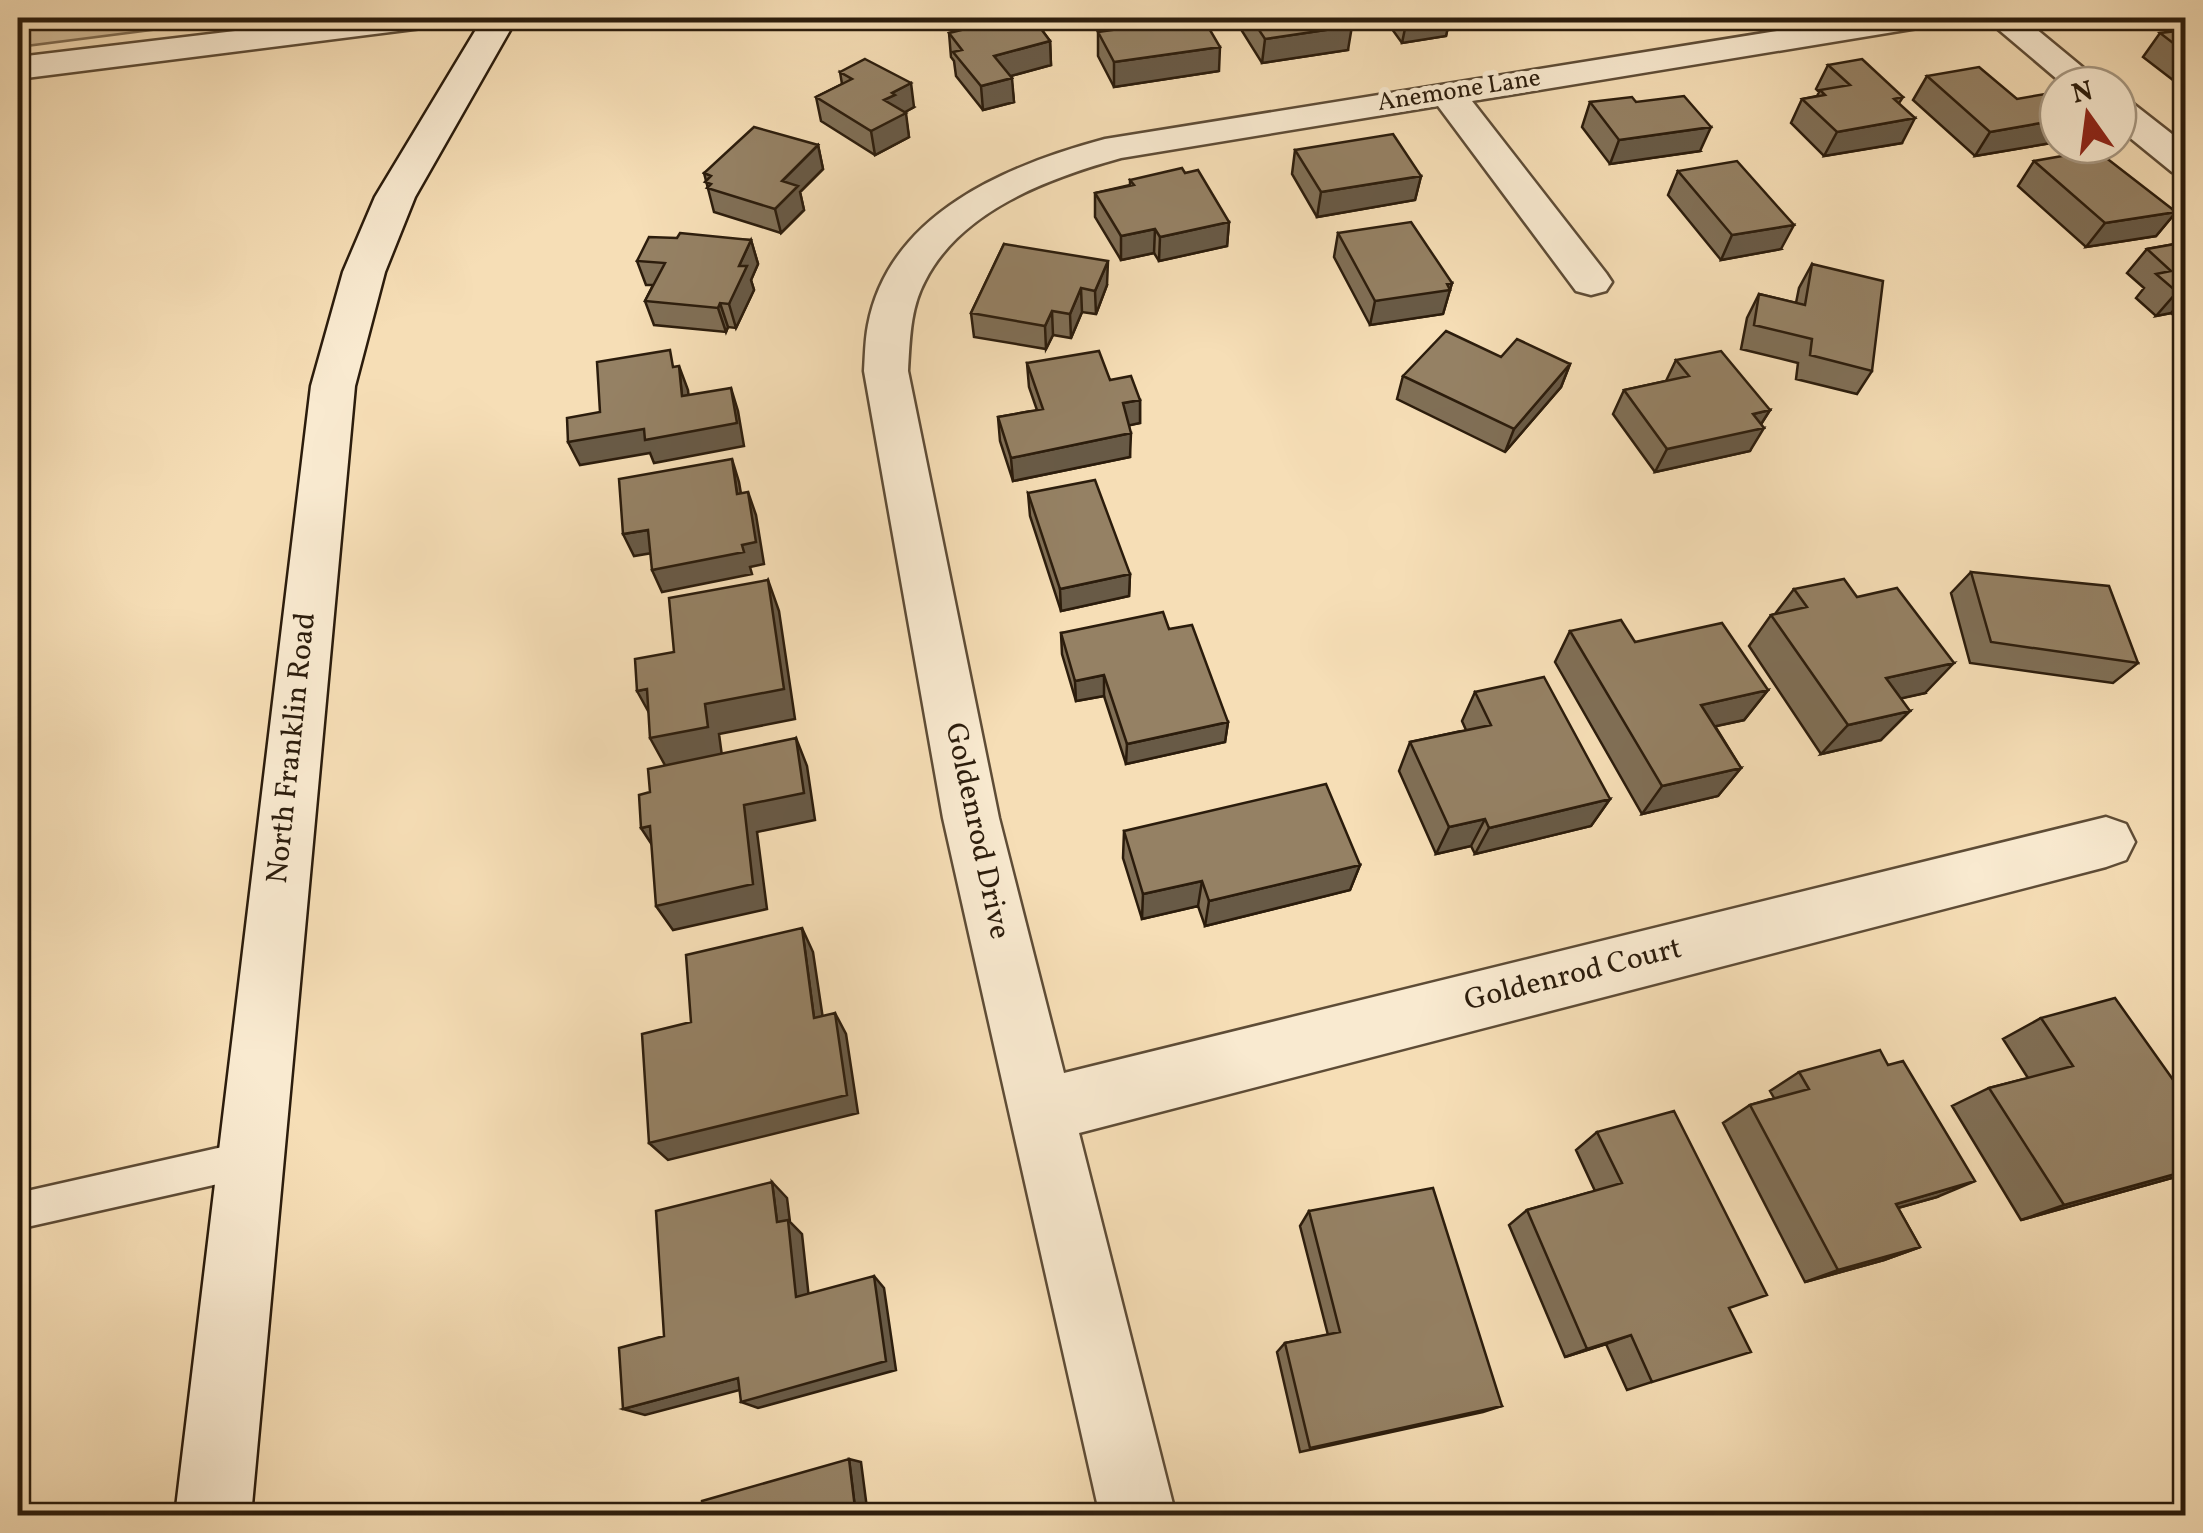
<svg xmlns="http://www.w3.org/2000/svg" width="2203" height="1533" font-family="Vollkorn,serif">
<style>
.green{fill:#d3bd99;stroke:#7f6c52;stroke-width:2.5}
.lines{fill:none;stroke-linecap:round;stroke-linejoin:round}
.service-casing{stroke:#5e4c36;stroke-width:5}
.minor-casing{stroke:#5e4c36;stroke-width:5}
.tertiary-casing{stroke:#5e4c36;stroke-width:5}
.secondary-casing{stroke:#2b1c0c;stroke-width:5}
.service{fill:#f9ead0;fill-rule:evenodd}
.minor{fill:#f9ead0;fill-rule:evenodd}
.tertiary{fill:#f9ead0;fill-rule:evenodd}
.secondary{fill:#f9ead0;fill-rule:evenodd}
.wall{fill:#806f56;stroke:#2b1c0c;stroke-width:2.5}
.shaded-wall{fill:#685a46;stroke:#2b1c0c;stroke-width:2.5}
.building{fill:#958164;stroke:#2b1c0c;stroke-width:2.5}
.labels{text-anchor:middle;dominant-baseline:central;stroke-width:10;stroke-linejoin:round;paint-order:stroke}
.far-street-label{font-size:25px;fill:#2b1c0c;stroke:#f9ead0}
.street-label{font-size:30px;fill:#2b1c0c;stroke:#f9ead0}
</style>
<rect width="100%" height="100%" fill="#f6deb6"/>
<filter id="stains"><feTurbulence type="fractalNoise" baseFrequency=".002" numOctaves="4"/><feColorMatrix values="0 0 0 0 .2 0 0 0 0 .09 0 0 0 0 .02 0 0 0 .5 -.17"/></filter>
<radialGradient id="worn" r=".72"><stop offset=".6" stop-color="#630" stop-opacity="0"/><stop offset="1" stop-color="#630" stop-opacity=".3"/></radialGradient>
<path class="green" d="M 18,18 L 245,18 L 18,47 Z"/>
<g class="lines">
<g class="service-casing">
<path id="service" d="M 249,1141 L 262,1146 L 267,1159 L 262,1172 L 249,1177 L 18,1229 L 18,1193 Z"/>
</g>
<g class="minor-casing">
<path id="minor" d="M 1857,18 L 1935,18 L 1930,25 L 1918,28 L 1472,101 L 1606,273 L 1612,282 L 1606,291 L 1591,295 L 1576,291 L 1438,106 L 1121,158 C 1049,178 961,210 925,281 C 910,309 910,340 908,371 L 999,818 L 1064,1073 L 2106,817 L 2126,824 L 2135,842 L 2126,860 L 2106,867 L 1079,1133 L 1176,1516 L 1100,1516 L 943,818 L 864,371 C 865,356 865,340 868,325 C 889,213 1008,165 1105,139 Z
M 1985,18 L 2023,18 L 2104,85 L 2064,85 Z
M 2118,99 L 2131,102 L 2186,145 L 2186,175 L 2172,172 L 2118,128 Z"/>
</g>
<g class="tertiary-casing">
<path id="tertiary" d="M 343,18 L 439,18 L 434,25 L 422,28 L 18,79 L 18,57 Z"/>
</g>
<g class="secondary-casing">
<path id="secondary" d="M 483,18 L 517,18 L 415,197 L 385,272 L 355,386 L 251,1516 L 175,1516 L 311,386 L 343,272 L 375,197 Z"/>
</g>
<use href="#service" class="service"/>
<use href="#minor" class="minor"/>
<use href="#tertiary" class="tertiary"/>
<use href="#secondary" class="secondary"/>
</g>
<path class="wall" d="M 982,18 L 1033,18 L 1050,41 L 1051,65 L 1011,76 L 1014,102 L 983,110 L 956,76 L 954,61 L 951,57 L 949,33 L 982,25 Z
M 1244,18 L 1346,18 L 1348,50 L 1262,63 L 1242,31 Z
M 1384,18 L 1450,18 L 1446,36 L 1402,43 Z
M 2174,18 L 2186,18 L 2186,87 L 2182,87 L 2143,57 L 2160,33 L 2165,33 Z
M 1098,32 L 1219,71 L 1114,87 L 1098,56 Z
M 1828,65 L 1903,97 L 1899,103 L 1902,143 L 1824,156 L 1791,123 L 1802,99 L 1817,96 L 1819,92 L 1816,89 Z
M 840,72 L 914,107 L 905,112 L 909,137 L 875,155 L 821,121 L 816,97 L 842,84 Z
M 1927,76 L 2017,99 L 2058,105 L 2058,140 L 2057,142 L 1975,156 L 1913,100 Z
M 1590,102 L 1636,102 L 1700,151 L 1610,164 L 1582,127 Z
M 818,145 L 823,169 L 800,192 L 804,210 L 781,233 L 714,212 L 704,173 Z
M 1295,150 L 1421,176 L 1415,200 L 1317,217 L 1292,174 Z
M 2034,161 L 2176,212 L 2156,236 L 2086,247 L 2018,186 Z
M 1678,171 L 1781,249 L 1721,260 L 1668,195 Z
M 1130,180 L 1229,222 L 1227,246 L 1159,261 L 1154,253 L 1121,260 L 1095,217 L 1095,193 L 1130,185 Z
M 1338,233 L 1452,283 L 1443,314 L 1370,325 L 1334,257 Z
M 677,238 L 751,240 L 758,264 L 751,280 L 754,290 L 736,328 L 728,327 L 726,332 L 654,325 L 645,301 L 653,285 L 646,285 L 637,261 Z
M 2186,242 L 2186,326 L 2171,313 L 2156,316 L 2136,298 L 2144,288 L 2127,273 L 2147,249 Z
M 1004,244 L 1107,285 L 1096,314 L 1082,312 L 1071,338 L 1053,335 L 1046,349 L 974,337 L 971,313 Z
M 1812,264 L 1872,371 L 1857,394 L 1796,379 L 1798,363 L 1741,349 L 1747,318 L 1759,294 L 1796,303 L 1799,288 Z
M 1676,360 L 1770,410 L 1761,424 L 1750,451 L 1655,472 L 1613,414 L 1624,390 L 1666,381 Z
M 1027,363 L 1110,380 L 1140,400 L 1140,423 L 1129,425 L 1130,457 L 1013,481 L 1000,441 L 998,417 L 1037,410 L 1029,387 Z
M 1570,364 L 1561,387 L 1505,452 L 1397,399 L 1403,376 Z
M 1028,493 L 1130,574 L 1129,596 L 1061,611 L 1030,516 Z
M 1971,572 L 2138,663 L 2113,683 L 1970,663 L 1951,593 Z
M 1794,589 L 1925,693 L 1901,698 L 1881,740 L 1821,754 L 1749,646 L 1771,615 L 1775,614 Z
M 1169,629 L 1228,722 L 1225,742 L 1126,764 L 1104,696 L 1076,701 L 1062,654 L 1061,633 Z
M 1570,631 L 1635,642 L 1768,690 L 1744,720 L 1715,726 L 1741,768 L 1718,796 L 1642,814 L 1555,662 Z
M 1475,692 L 1610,799 L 1591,826 L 1475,854 L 1471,846 L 1436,854 L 1399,771 L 1410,742 L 1466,730 L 1462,721 Z
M 1124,831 L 1360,865 L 1350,890 L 1205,926 L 1198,906 L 1142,919 L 1123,858 Z
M 2041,1018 L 2186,1098 L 2186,1174 L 2021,1220 L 1952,1106 L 1989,1088 L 2028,1078 L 2003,1039 Z
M 1799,1072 L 1937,1197 L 1898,1208 L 1920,1247 L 1884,1260 L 1805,1282 L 1723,1123 L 1750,1105 L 1774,1098 L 1770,1091 Z
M 1597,1132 L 1729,1309 L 1652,1382 L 1627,1390 L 1606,1344 L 1565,1357 L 1509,1225 L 1527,1210 L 1595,1191 L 1576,1150 Z
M 1309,1211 L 1502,1406 L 1483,1412 L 1300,1452 L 1277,1352 L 1285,1343 L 1328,1335 L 1300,1226 Z"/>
<path class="shaded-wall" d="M 1418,18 L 1450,18 L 1446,36 L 1402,43 L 1407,19 Z
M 1352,26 L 1348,50 L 1262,63 L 1265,39 Z
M 1050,41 L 1051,65 L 996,80 L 994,56 Z
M 1220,47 L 1219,71 L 1114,87 L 1114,62 Z
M 1012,78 L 1014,102 L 983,110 L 981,86 Z
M 911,83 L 914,107 L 898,116 L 906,113 L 909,137 L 875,155 L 871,131 L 884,100 L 892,93 Z
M 1915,118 L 1902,143 L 1824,156 L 1837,132 Z
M 2058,120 L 2057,142 L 1975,156 L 1990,132 Z
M 1711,127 L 1700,151 L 1610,164 L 1619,140 Z
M 818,145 L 823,169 L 800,192 L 804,210 L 781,233 L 775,209 L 782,181 Z
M 1421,176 L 1415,200 L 1317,217 L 1321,192 Z
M 2176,212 L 2156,236 L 2086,247 L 2105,223 Z
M 1229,222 L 1227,246 L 1159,261 L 1160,237 Z
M 1794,225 L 1781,249 L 1721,260 L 1732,235 Z
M 1155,229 L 1154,253 L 1121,260 L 1121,236 Z
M 751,240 L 758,264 L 751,280 L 754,290 L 736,328 L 729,304 L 739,266 Z
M 1108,261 L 1107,285 L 1096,314 L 1095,291 Z
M 1452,283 L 1443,314 L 1370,325 L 1375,301 Z
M 1081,288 L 1082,312 L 1071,338 L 1070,314 Z
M 2186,290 L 2186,296 L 2171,313 L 2156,316 L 2177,292 Z
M 720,303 L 728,327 L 726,332 L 718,308 Z
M 1052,311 L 1053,335 L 1046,349 L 1045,326 Z
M 1570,364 L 1561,387 L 1505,452 L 1514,429 Z
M 679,366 L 688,390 L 691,419 L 682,396 Z
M 731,388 L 738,411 L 744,446 L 654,463 L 650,453 L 580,465 L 568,442 Z
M 1140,400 L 1140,423 L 1122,427 L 1123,403 Z
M 1770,410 L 1758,429 L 1764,428 L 1750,451 L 1655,472 L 1667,449 L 1753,414 Z
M 1131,433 L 1130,457 L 1013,481 L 1011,458 Z
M 732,459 L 739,482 L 745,517 L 737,494 Z
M 748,492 L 756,515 L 764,564 L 750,567 L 752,574 L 662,592 L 652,570 L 742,545 Z
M 648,530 L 658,552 L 634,556 L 623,534 Z
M 1130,574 L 1129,596 L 1061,611 L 1060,589 Z
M 768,580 L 779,611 L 795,719 L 719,734 L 722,756 L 666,767 L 650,738 L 705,704 Z
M 1954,663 L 1925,693 L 1859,708 L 1886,678 Z
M 1104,675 L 1104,696 L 1076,701 L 1075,681 Z
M 647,689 L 653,720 L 637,691 Z
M 1768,690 L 1744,720 L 1680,734 L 1701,705 Z
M 1910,711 L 1881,740 L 1821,754 L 1848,725 Z
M 1228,722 L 1225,742 L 1126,764 L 1127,744 Z
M 796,738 L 807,766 L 815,820 L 757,832 L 767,909 L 673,930 L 656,906 L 744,805 Z
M 1741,768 L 1718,796 L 1642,814 L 1662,786 Z
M 1610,799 L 1591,826 L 1475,854 L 1489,828 Z
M 1485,819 L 1471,846 L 1436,854 L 1449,827 Z
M 650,826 L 658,854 L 641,828 Z
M 1360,865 L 1350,890 L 1205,926 L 1209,901 Z
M 1202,881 L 1198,906 L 1142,919 L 1143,894 Z
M 802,928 L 813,952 L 826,1039 L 814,1018 Z
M 835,1013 L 846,1034 L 858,1113 L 668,1160 L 649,1143 Z
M 2186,1171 L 2186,1174 L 2021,1220 L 2064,1205 Z
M 1975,1181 L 1937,1197 L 1861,1218 L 1896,1204 Z
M 772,1182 L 787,1198 L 790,1222 L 802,1234 L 810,1308 L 796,1297 L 777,1222 Z
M 1920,1247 L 1884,1260 L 1805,1282 L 1838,1270 Z
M 874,1276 L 884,1288 L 896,1370 L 758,1408 L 741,1402 Z
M 1631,1335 L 1606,1344 L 1565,1357 L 1587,1349 Z
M 738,1378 L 755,1386 L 645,1415 L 623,1409 Z
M 849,1459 L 861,1462 L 868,1516 L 856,1516 Z"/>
<path class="building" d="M 985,18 L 1033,18 L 1050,41 L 994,56 L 1012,78 L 981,86 L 953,52 L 962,50 L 949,33 L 990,23 Z
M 1196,18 L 1203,18 L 1220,47 L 1114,62 L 1098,32 Z
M 1251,18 L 1346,18 L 1352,26 L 1265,39 Z
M 2186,30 L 2186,53 L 2160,33 Z
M 865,59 L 911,83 L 892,93 L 895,95 L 884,100 L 906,113 L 871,131 L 816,97 L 852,79 L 840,72 Z
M 1862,59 L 1903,97 L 1894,99 L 1915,118 L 1837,132 L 1802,99 L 1825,95 L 1820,90 L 1850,85 L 1828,65 Z
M 1979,67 L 2017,99 L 2045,94 L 2058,105 L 2058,120 L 1990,132 L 1927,76 Z
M 1684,96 L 1711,127 L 1619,140 L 1590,102 L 1632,97 L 1636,102 Z
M 754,127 L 818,145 L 782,181 L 798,186 L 775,209 L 707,188 L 711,184 L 705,182 L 711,176 L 704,173 Z
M 1393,134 L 1421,176 L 1321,192 L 1295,150 Z
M 2096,150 L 2176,212 L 2105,223 L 2034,161 Z
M 1737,161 L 1794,225 L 1732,235 L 1678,171 Z
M 1182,168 L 1185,173 L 1198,170 L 1229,222 L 1160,237 L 1155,229 L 1121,236 L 1095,193 L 1134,185 L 1130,180 Z
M 1411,222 L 1452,283 L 1447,284 L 1450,290 L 1375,301 L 1338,233 Z
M 680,233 L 751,240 L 739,266 L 747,266 L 729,304 L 720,303 L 718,308 L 645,301 L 665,263 L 637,261 L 649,237 L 677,238 Z
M 2186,242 L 2186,290 L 2177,292 L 2156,274 L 2171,271 L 2147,249 Z
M 1004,244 L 1108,261 L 1095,291 L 1081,288 L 1070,314 L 1052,311 L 1045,326 L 971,313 Z
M 1812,264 L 1883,281 L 1872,371 L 1810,355 L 1812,339 L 1754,325 L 1759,294 L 1805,305 Z
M 1446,331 L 1501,357 L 1517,339 L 1570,364 L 1514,429 L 1403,376 Z
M 670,350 L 673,367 L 679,366 L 682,396 L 731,388 L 737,423 L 645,440 L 644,429 L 568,442 L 567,418 L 600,412 L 597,362 Z
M 1099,351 L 1110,380 L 1131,376 L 1140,400 L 1123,403 L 1131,433 L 1011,458 L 998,417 L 1043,409 L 1027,363 Z
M 1721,351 L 1770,410 L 1753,414 L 1764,428 L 1667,449 L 1624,390 L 1689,376 L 1676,360 Z
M 732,459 L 737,494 L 748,492 L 756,542 L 742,545 L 744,552 L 652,570 L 648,530 L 623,534 L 619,479 Z
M 1095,480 L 1130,574 L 1060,589 L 1028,493 Z
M 1971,572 L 2109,586 L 2138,663 L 1991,642 Z
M 1844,579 L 1857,597 L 1897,588 L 1954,663 L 1886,678 L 1910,711 L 1848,725 L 1771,615 L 1807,607 L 1794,589 Z
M 768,580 L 784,689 L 705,704 L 708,727 L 650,738 L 647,689 L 637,691 L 635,659 L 674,652 L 669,598 Z
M 1163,612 L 1169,629 L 1192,625 L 1228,722 L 1127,744 L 1104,675 L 1075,681 L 1061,633 Z
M 1621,620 L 1635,642 L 1722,623 L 1768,690 L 1701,705 L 1741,768 L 1662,786 L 1570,631 Z
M 1544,677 L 1610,799 L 1489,828 L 1485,819 L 1449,827 L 1410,742 L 1491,725 L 1475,692 Z
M 796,738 L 804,793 L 744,805 L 753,884 L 656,906 L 650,826 L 641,828 L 639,795 L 650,792 L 648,769 Z
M 1326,784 L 1360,865 L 1209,901 L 1202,881 L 1143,894 L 1124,831 Z
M 802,928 L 814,1018 L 835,1013 L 847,1095 L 649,1143 L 642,1034 L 691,1022 L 686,955 Z
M 2115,998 L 2186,1098 L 2186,1171 L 2064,1205 L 1989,1088 L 2073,1066 L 2041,1018 Z
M 1880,1050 L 1888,1065 L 1903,1061 L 1975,1181 L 1896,1204 L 1920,1247 L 1838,1270 L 1750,1105 L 1809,1089 L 1799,1072 Z
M 1674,1111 L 1767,1295 L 1729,1308 L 1751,1352 L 1652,1382 L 1631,1335 L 1587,1349 L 1527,1210 L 1622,1183 L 1597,1132 Z
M 772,1182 L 777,1222 L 788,1220 L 796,1297 L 874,1276 L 886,1361 L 741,1402 L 738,1378 L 623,1409 L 619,1348 L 664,1336 L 656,1211 Z
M 1433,1188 L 1502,1406 L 1310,1448 L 1285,1343 L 1340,1332 L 1309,1211 Z
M 849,1459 L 856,1516 L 703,1516 L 702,1501 Z"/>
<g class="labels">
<g class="far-street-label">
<text transform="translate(1459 91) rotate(-9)">Anemone Lane</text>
</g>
<g class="street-label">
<text transform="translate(292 748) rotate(-84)">North Franklin Road</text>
<text transform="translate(977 831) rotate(78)">Goldenrod Drive</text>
<text transform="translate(1573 975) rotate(-14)">Goldenrod Court</text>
</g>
</g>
<rect width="2203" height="1533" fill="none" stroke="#f6deb6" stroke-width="60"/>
<rect x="20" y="20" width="2163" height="1493" fill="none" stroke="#2b1c0c" stroke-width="5"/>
<rect x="30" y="30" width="2143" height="1473" fill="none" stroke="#2b1c0c" stroke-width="2.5"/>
<g transform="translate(2088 115) rotate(346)"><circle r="48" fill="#f9ead0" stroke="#a79882" stroke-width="2.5"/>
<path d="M0-8L18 38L0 25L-18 38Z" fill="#8f2418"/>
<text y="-15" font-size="28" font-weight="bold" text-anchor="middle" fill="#2b1c0c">N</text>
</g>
<rect width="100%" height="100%" filter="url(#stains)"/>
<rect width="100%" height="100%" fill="url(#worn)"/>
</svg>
